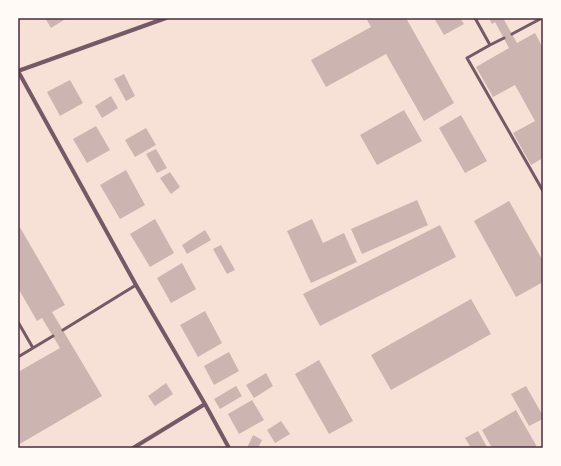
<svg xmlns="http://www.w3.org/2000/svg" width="561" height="466" font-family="Commissioner,sans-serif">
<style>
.building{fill:#ccb4b1}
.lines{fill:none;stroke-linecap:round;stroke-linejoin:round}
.service{stroke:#755966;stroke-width:3}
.minor{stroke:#755966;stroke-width:4}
.neatline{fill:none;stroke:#4a2c40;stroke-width:1.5}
</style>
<rect width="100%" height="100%" fill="#f7e1d7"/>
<path class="building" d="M 45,18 L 67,18 L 51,28 Z
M 366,18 L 406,18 L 454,103 L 424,121 L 386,54 L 326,87 L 311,60 L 371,27 Z
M 434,18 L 460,18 L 464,24 L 444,35 Z
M 489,18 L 503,18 L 517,43 L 535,33 L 543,48 L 543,158 L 531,165 L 513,133 L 535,121 L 515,85 L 493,97 L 476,67 L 509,48 L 495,22 L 492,24 Z
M 124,74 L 135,96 L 126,101 L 114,79 Z
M 70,80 L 83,103 L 60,116 L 47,92 Z
M 111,96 L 118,108 L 102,118 L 95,106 Z
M 404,110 L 422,141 L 377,165 L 360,135 Z
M 461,115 L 487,161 L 465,173 L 439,128 Z
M 96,126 L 110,150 L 87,163 L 73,139 Z
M 146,128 L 156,145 L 135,157 L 125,140 Z
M 156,149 L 167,168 L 157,173 L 146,154 Z
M 126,170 L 145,205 L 120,219 L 100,185 Z
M 170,172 L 180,187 L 171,194 L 160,178 Z
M 417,200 L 428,225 L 362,254 L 351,229 Z
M 509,201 L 543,261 L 543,282 L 516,297 L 474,221 Z
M 155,219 L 174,253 L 150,267 L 130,234 Z
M 312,219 L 323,243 L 344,233 L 357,262 L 311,283 L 287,231 Z
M 18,224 L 65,305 L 52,312 L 102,396 L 18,445 L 18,372 L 60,348 L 42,318 L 37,321 L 18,288 Z
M 440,225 L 456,257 L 320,326 L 303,294 Z
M 205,230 L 211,240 L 187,254 L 182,245 Z
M 221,245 L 235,270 L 227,274 L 213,249 Z
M 182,263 L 196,289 L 171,303 L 157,278 Z
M 471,299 L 491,334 L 391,390 L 371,355 Z
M 205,311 L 222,343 L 198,357 L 180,325 Z
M 229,352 L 239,371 L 214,385 L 204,366 Z
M 319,360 L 353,421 L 329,434 L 295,374 Z
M 266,373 L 273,386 L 254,398 L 246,385 Z
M 166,383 L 173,394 L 155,406 L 148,396 Z
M 236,386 L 242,396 L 220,409 L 214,399 Z
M 526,386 L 543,416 L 543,419 L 529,426 L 511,394 Z
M 252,400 L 264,420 L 239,434 L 228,414 Z
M 516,410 L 537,447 L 492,448 L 482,430 Z
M 281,421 L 290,434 L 275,443 L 267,430 Z
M 478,431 L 487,447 L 487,448 L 471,448 L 465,438 Z
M 253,435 L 262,440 L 258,448 L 247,448 Z"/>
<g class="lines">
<path class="service" d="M 475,18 L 490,45 L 504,38
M 512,34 L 542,18
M 490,45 L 467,58 L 543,191
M 18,322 L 33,348
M 63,330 L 136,285
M 18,357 L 53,336"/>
<path class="minor" d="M 166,18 L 18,71 L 136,285 L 205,404 L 229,448
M 133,448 L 205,404"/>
</g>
<rect width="561" height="466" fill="none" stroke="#fffaf5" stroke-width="38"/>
<rect x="19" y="19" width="523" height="428" class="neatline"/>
</svg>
